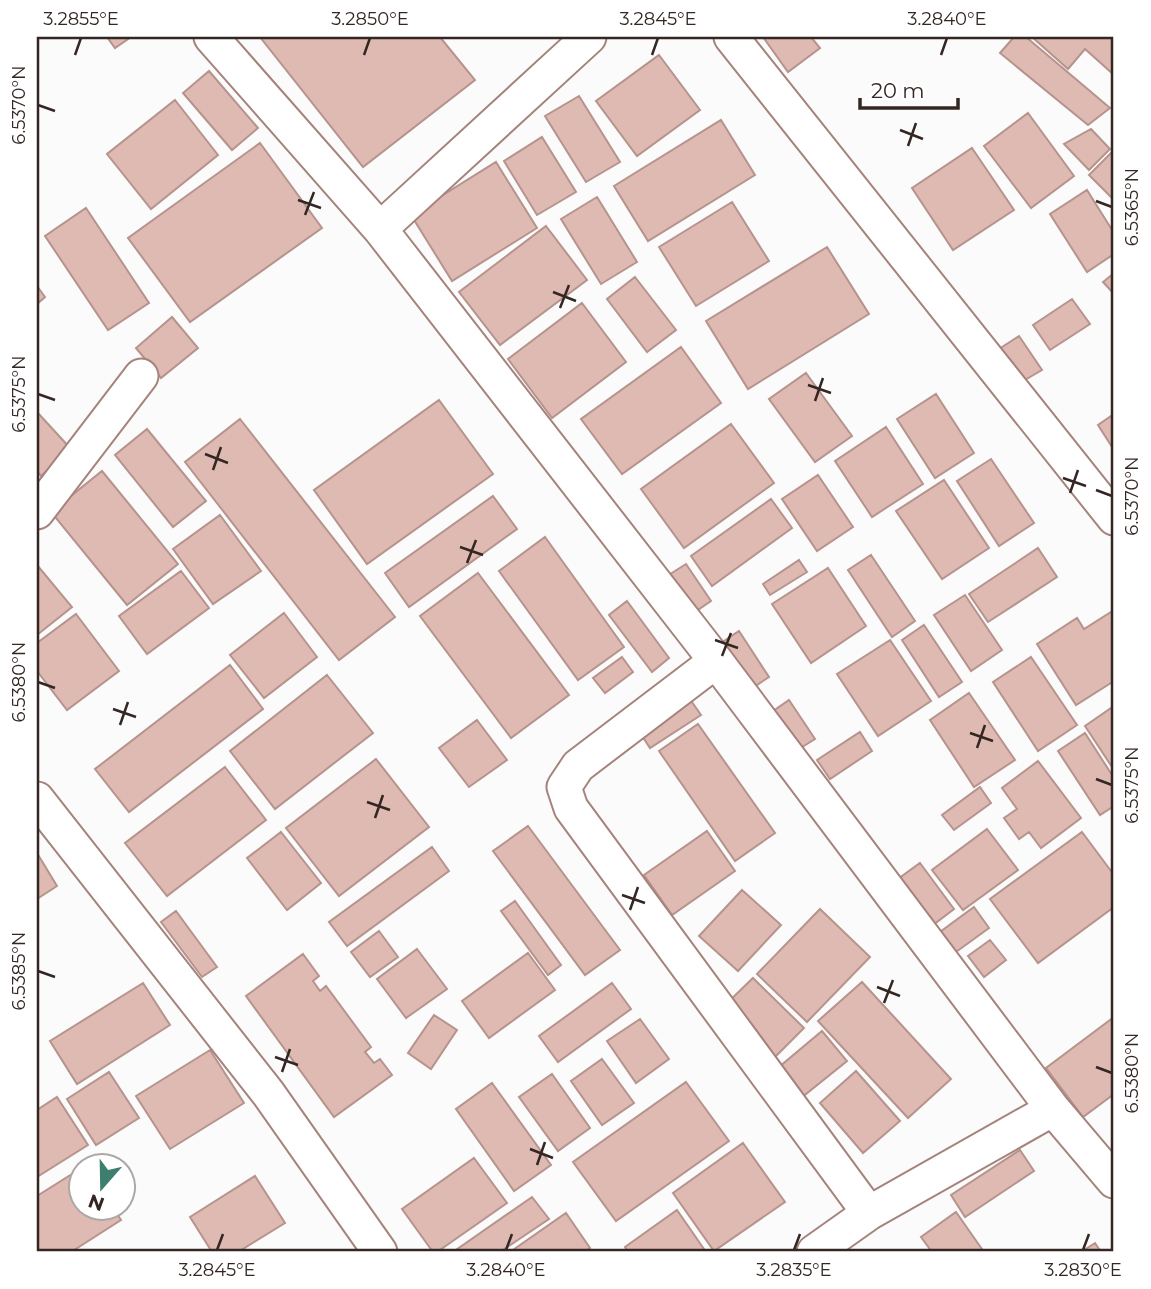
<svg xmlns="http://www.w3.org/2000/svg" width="1151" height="1289" font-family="Montserrat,sans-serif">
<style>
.building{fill:#debab2;stroke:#b6938c;stroke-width:2}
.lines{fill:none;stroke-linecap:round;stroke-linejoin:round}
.minor-casing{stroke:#a5837c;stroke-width:37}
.minor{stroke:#fff;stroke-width:33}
.ticks{fill:none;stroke:#332623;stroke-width:2.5}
.neatline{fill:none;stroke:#332623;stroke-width:2.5}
.ticks-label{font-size:18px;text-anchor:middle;fill:#332623}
</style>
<rect width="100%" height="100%" fill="#fbfbfb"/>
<path class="building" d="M 107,37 L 131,37 L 115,48 Z
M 260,37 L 440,37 L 475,80 L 363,167 Z
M 763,37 L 811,37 L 820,48 L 788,72 Z
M 1014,37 L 1026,37 L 1110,108 L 1088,125 L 1000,53 Z
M 1032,37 L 1114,37 L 1114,75 L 1085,49 L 1068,69 Z
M 659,55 L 700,110 L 637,156 L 596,101 Z
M 209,71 L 258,128 L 232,150 L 183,93 Z
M 579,96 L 620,162 L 586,182 L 545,116 Z
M 175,100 L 218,155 L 151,209 L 107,154 Z
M 1028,113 L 1074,176 L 1031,208 L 984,146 Z
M 721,120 L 755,175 L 648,241 L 614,186 Z
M 1091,129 L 1110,149 L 1089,170 L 1064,144 Z
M 542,137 L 576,192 L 537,215 L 504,161 Z
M 260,143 L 322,228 L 190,322 L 128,238 Z
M 972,148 L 1014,210 L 953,250 L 912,188 Z
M 1113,151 L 1114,152 L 1114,200 L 1089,175 Z
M 496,162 L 537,228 L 452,281 L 411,215 Z
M 1087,190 L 1114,233 L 1114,254 L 1087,272 L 1050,214 Z
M 597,197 L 637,262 L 601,284 L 561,219 Z
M 732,202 L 769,261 L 696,306 L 659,247 Z
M 86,208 L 149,303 L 108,330 L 45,236 Z
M 546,226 L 587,280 L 500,345 L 459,292 Z
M 827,247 L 869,314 L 748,389 L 706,321 Z
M 1114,273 L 1114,294 L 1103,282 Z
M 635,277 L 676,330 L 647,352 L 607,299 Z
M 37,286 L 45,297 L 37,304 Z
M 1072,299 L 1090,324 L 1050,350 L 1033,325 Z
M 582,303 L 626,362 L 552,418 L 508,359 Z
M 172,317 L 198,348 L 161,378 L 136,348 Z
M 1019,336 L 1042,370 L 1018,384 L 996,351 Z
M 681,347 L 721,403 L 622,474 L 581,419 Z
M 806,373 L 852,436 L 815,462 L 769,399 Z
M 936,394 L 974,453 L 935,478 L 897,419 Z
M 439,400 L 493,474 L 367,564 L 314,490 Z
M 37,412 L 71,449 L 41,476 L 37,471 Z
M 1114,414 L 1114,450 L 1098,425 Z
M 240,419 L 395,617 L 339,660 L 185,462 Z
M 731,424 L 774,483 L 684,548 L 641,489 Z
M 886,427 L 923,484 L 872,517 L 835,461 Z
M 147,429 L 206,501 L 173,527 L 115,455 Z
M 991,459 L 1034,523 L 999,546 L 957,481 Z
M 102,471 L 178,564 L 127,605 L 51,512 Z
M 818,475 L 853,527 L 817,551 L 782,499 Z
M 944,480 L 989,548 L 942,579 L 896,511 Z
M 493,496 L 517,529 L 409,607 L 385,573 Z
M 771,499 L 792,528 L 712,586 L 691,556 Z
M 220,515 L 261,571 L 213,604 L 173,549 Z
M 545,537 L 624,647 L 578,680 L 499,571 Z
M 1038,548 L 1057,577 L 988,622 L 969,594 Z
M 871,555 L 915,621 L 892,637 L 848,570 Z
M 799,560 L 807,572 L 770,595 L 763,584 Z
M 686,564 L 711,601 L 689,616 L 664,578 Z
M 37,565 L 72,607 L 37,635 Z
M 828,568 L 866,626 L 811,663 L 772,604 Z
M 181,571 L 209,608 L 147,654 L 119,616 Z
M 478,573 L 569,695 L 511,738 L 420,616 Z
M 965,595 L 1002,650 L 971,671 L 934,615 Z
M 627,601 L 669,658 L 652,672 L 609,615 Z
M 1114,610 L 1114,681 L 1076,705 L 1037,644 L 1077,618 L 1084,629 Z
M 284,613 L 317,657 L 264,698 L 230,655 Z
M 76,614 L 119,671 L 67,710 L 37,671 L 37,643 Z
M 924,625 L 962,682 L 939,697 L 902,640 Z
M 739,631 L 769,677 L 751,689 L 721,643 Z
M 890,640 L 931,701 L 878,736 L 837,674 Z
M 622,657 L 633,672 L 605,693 L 593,678 Z
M 1031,657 L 1077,725 L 1038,751 L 993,682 Z
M 230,665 L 263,709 L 129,812 L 95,769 Z
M 327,675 L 373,733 L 275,809 L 230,751 Z
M 685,692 L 701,715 L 650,748 L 635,725 Z
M 969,693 L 1015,760 L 974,787 L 930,720 Z
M 789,700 L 815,739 L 791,754 L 766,716 Z
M 1114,706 L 1114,770 L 1085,726 Z
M 477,720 L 507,760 L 469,787 L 439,748 Z
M 698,724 L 775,833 L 735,861 L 659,751 Z
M 860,732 L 872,751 L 830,779 L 817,760 Z
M 1085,733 L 1114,778 L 1114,806 L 1100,815 L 1058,751 Z
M 376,759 L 429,827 L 339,896 L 286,828 Z
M 1038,761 L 1081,818 L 1041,848 L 1029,832 L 1019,839 L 1004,818 L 1017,809 L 1002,788 Z
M 225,767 L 266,820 L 167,896 L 125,843 Z
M 980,787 L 991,803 L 954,830 L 942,815 Z
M 528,826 L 620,950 L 585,975 L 493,851 Z
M 987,829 L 1018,870 L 963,910 L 932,870 Z
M 707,831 L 735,871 L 672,915 L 644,875 Z
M 281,832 L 321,883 L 287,910 L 247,858 Z
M 1082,832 L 1114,875 L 1114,907 L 1038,963 L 990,899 Z
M 432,847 L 449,871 L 347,946 L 329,922 Z
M 37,853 L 57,886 L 37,899 Z
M 920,863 L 954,909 L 933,925 L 898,879 Z
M 742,890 L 781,925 L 738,971 L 699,936 Z
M 515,901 L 561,965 L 548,975 L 501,911 Z
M 974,907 L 989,928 L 956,952 L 940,932 Z
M 820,909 L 870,957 L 807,1022 L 757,974 Z
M 176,911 L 217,967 L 202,977 L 161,922 Z
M 379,931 L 398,957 L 370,977 L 351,952 Z
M 990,940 L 1006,960 L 984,977 L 968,956 Z
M 417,949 L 447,989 L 406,1018 L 377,979 Z
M 528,953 L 555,990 L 489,1038 L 462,1001 Z
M 303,954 L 319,976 L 313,981 L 320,991 L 326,986 L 371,1047 L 365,1052 L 374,1063 L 380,1059 L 392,1075 L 334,1117 L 246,996 Z
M 753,978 L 804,1028 L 775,1057 L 724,1006 Z
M 862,982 L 951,1079 L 908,1118 L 818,1021 Z
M 143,983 L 170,1025 L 77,1084 L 50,1041 Z
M 612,983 L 631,1009 L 558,1062 L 539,1036 Z
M 434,1015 L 457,1030 L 431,1069 L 408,1053 Z
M 1114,1017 L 1114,1094 L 1083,1117 L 1046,1068 Z
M 640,1019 L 669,1059 L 636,1083 L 607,1041 Z
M 822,1031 L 847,1061 L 796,1102 L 772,1073 Z
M 210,1050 L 244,1103 L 170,1149 L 136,1096 Z
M 602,1059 L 634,1103 L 602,1125 L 571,1081 Z
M 856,1071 L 900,1121 L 863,1153 L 820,1103 Z
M 109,1072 L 139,1118 L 96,1145 L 67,1099 Z
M 552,1074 L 590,1128 L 558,1151 L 519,1097 Z
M 686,1082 L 729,1141 L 616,1221 L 573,1162 Z
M 492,1083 L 551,1165 L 514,1191 L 456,1109 Z
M 57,1097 L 88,1145 L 37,1177 L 37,1110 Z
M 743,1143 L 785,1202 L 714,1251 L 673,1193 Z
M 1020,1150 L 1034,1171 L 965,1217 L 951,1195 Z
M 474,1158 L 507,1203 L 437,1252 L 433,1252 L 402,1209 Z
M 80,1169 L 80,1208 L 113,1208 L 121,1220 L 71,1252 L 38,1252 L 37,1196 Z
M 255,1176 L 285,1223 L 238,1252 L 212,1252 L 190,1217 Z
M 532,1197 L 549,1219 L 500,1252 L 453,1252 Z
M 677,1210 L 706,1252 L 628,1252 L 625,1247 Z
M 956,1212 L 984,1252 L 932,1252 L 921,1237 Z
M 566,1213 L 590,1248 L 584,1252 L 510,1252 Z
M 1095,1243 L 1101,1252 L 1081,1252 Z"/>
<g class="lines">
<g class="minor-casing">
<path id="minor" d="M 211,37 L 380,229 L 716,661 L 1053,1109 L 1114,1181
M 731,37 L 1114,518
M 380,229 L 589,37
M 37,512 L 141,376
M 716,661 L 578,766 L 564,787 L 571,808 L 869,1213
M 37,799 L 268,1093 L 380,1252
M 814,1252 L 869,1213 L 1053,1109"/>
</g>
<use href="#minor" class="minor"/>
</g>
<path class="ticks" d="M 75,55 L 81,38M 364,55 L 370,38M 652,55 L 658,38M 941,55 L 947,38M 38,105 L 55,111M 900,130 L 923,139M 908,146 L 916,123M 298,200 L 321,208M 1096,201 L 1112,207M 305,215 L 314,192M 553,292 L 576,301M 560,308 L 569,285M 808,385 L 831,393M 38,394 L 55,400M 815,401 L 823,378M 205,454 L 228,463M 213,470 L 221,447M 1063,478 L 1086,486M 1096,490 L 1112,496M 1070,493 L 1078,470M 460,547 L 483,555M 467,563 L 476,540M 715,640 L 738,648M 722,656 L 731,633M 38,682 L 55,688M 113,709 L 136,717M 120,725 L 128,702M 970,733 L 993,741M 977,748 L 985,725M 1096,779 L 1112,785M 367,802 L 390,810M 375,818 L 383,795M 622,895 L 645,903M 630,910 L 638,887M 38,971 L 55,977M 877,987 L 900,996M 884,1003 L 893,980M 275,1057 L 298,1065M 1096,1067 L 1112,1073M 282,1072 L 290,1049M 530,1149 L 553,1158M 537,1165 L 545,1142M 217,1250 L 223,1234M 506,1250 L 512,1234M 794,1250 L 800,1234M 1083,1250 L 1089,1234"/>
<rect width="1151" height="1289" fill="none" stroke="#ffffff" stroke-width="77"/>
<g transform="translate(102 1187) rotate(200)"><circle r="33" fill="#ffffff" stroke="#ada8a7" stroke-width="2"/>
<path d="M0-5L12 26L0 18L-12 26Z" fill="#3d7e6e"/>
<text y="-10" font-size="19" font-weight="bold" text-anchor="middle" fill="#332623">N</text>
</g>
<path d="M860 98v10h98v-10" fill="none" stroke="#332623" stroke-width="3.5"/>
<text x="871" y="98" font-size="21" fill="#332623" stroke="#ffffff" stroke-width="5" paint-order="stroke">20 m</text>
<rect x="38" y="38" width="1074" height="1212" class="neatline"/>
<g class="ticks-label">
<text x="81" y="25">3.2855°E</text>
<text x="370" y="25">3.2850°E</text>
<text x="658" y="25">3.2845°E</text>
<text x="947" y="25">3.2840°E</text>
<text transform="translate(19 105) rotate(-90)" y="6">6.5370°N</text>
<text transform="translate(1132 207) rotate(-90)" y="6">6.5365°N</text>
<text transform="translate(19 394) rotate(-90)" y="6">6.5375°N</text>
<text transform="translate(1132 496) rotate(-90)" y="6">6.5370°N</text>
<text transform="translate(19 682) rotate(-90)" y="6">6.5380°N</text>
<text transform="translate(1132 785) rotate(-90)" y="6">6.5375°N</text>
<text transform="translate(19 971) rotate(-90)" y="6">6.5385°N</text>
<text transform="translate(1132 1073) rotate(-90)" y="6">6.5380°N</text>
<text x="217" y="1276">3.2845°E</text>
<text x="506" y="1276">3.2840°E</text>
<text x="794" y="1276">3.2835°E</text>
<text x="1083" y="1276">3.2830°E</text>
</g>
</svg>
